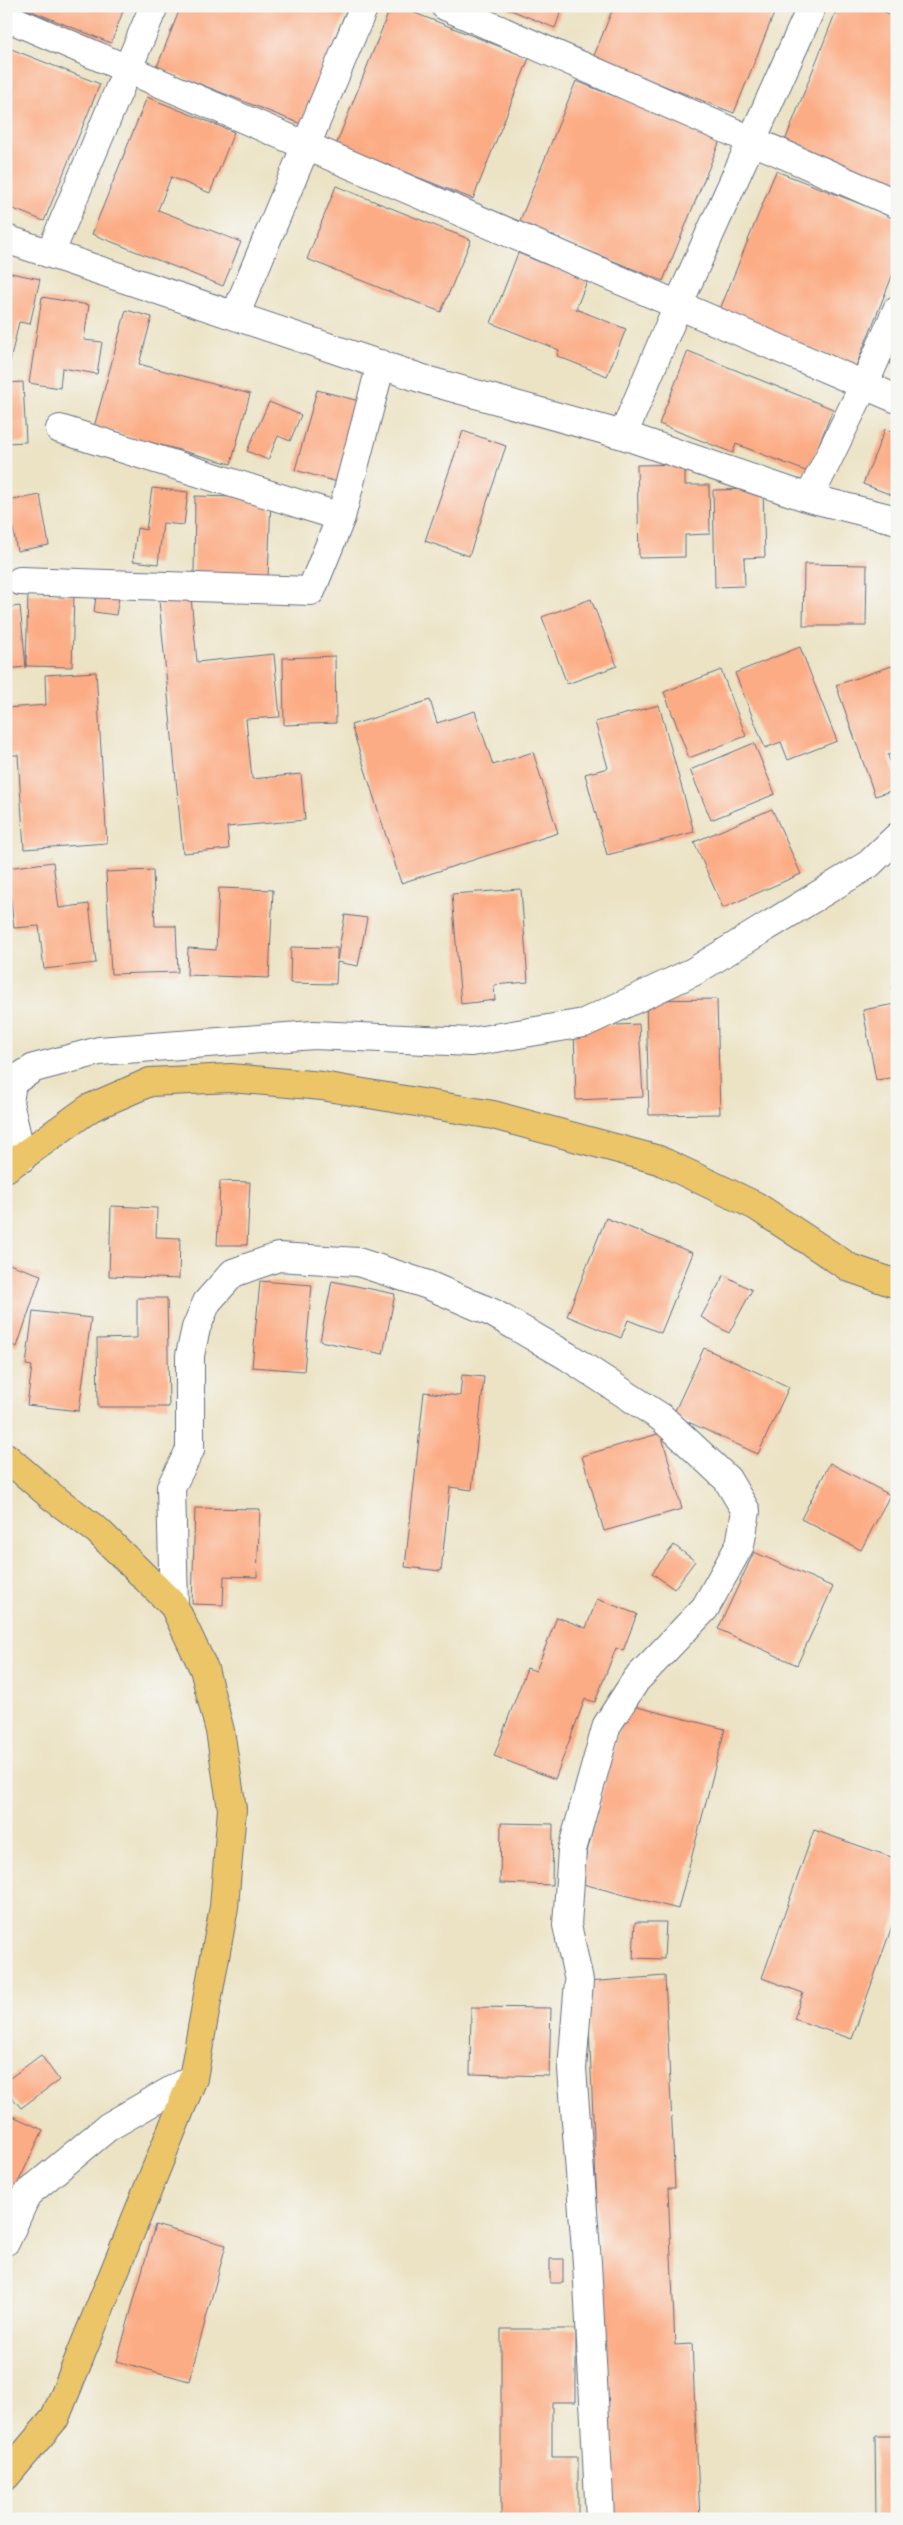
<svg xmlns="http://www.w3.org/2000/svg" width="903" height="2525" font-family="Mynerve,sans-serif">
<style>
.building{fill:#fcac84}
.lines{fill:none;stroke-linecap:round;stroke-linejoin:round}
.minor-casing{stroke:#646e82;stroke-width:30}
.major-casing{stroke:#646e82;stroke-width:30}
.minor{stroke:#fff;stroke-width:28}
.major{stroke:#ecc569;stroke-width:28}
</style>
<rect width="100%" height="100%" fill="#f6f6f2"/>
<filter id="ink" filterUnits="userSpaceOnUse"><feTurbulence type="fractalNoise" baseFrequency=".02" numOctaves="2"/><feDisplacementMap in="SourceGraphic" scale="10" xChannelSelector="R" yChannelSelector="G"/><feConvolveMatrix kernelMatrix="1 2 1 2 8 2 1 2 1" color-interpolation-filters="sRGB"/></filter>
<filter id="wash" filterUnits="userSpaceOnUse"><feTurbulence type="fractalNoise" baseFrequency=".0096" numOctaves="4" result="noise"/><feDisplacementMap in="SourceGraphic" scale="20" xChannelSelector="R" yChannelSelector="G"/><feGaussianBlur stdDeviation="1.12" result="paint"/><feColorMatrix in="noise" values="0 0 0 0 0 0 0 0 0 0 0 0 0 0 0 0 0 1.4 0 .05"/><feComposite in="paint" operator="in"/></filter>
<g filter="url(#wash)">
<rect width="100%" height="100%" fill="#ece3c5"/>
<g id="blocks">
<path class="building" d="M 19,6 L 125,6 L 111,43 Z
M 181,6 L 348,6 L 301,124 L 157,67 Z
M 391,6 L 397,6 L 529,58 L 473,199 L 336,145 Z
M 501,6 L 563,6 L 555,28 Z
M 614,6 L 777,6 L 734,113 L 593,58 Z
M 838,6 L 869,6 L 897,17 L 897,191 L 783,146 Z
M 6,47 L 100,84 L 44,221 L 6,206 Z
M 576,81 L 721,138 L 663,281 L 519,223 Z
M 147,97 L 234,132 L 210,193 L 171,177 L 158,210 L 241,242 L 223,286 L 92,234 Z
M 776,171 L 897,218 L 897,264 L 856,366 L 719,312 Z
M 336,186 L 471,240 L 441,312 L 307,259 Z
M 518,253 L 587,281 L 576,309 L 626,329 L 607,376 L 557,356 L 559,350 L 491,323 Z
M 6,272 L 40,279 L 30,324 L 19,322 L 10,361 L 6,360 Z
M 42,297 L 89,305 L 84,340 L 102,342 L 97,374 L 62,368 L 60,388 L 29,383 Z
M 126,310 L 152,317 L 139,364 L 250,394 L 231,464 L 94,427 Z
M 688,351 L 833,409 L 808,472 L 736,444 L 733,453 L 659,424 Z
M 23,382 L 26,442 L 6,443 L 6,383 Z
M 317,390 L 363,402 L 341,483 L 295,470 Z
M 269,402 L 301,415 L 290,441 L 278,436 L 268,460 L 247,451 Z
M 885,429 L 897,433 L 897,497 L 863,484 Z
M 463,431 L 506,446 L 469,556 L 425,541 Z
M 685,464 L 685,485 L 709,485 L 710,534 L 685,535 L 685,557 L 639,558 L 637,465 Z
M 152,488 L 188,492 L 184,525 L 163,523 L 158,564 L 133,561 L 137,528 L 146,530 Z
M 763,489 L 765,557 L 744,558 L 745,586 L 715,587 L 713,490 Z
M 40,495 L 49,545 L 17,551 L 8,501 Z
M 195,496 L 271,498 L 268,578 L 194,576 Z
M 804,564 L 867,565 L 866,626 L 803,626 Z
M 97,589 L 120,592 L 116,615 L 94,612 Z
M 28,594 L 74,595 L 72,667 L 26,666 Z
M 191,597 L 197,662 L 274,654 L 280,717 L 246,719 L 252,779 L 301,774 L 305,820 L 227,827 L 229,849 L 183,853 L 159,600 Z
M 591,599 L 617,666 L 567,684 L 542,617 Z
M 20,606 L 26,667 L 6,669 L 6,608 Z
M 800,647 L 837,741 L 788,760 L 781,742 L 765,748 L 735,673 Z
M 335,656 L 336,723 L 284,725 L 283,658 Z
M 892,666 L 897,679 L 897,752 L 888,755 L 897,780 L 897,789 L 875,796 L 836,685 Z
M 721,670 L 746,736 L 689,758 L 664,692 Z
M 96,672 L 107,843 L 24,849 L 18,755 L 6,755 L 6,708 L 46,705 L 45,675 Z
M 430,700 L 437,723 L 475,711 L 493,765 L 533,752 L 558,833 L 401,883 L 351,725 Z
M 659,705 L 694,832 L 607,855 L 585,774 L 608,768 L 595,722 Z
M 754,743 L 775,794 L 711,820 L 690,770 Z
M 772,809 L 801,874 L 723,908 L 694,842 Z
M 53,862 L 59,908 L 89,904 L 96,963 L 44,969 L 39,926 L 14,928 L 7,868 Z
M 153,870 L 155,926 L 176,926 L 178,972 L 111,974 L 106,872 Z
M 219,888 L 273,890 L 269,978 L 187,975 L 188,948 L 216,950 Z
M 521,889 L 528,982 L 494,985 L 495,1000 L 461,1004 L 452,894 Z
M 345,915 L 367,918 L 358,966 L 337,962 L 336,984 L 290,983 L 291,947 L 337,948 L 337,960 Z
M 892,987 L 897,987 L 897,1077 L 876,1080 L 863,1010 L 895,1004 Z
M 717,999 L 720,1114 L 649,1115 L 646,1000 Z
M 639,1024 L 643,1097 L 576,1100 L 574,1027 Z
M 220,1181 L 250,1182 L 247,1245 L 217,1245 Z
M 111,1206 L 157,1208 L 156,1237 L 180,1238 L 179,1279 L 109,1276 Z
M 606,1218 L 693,1253 L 661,1333 L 628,1320 L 621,1338 L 567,1316 Z
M 6,1263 L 41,1275 L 17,1347 L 6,1343 Z
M 724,1275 L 752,1290 L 729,1333 L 701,1317 Z
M 260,1281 L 312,1285 L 304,1371 L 252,1367 Z
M 332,1281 L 395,1294 L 383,1354 L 320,1341 Z
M 137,1298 L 167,1298 L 169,1407 L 98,1407 L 97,1339 L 137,1338 Z
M 33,1311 L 91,1318 L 79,1411 L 27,1405 L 32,1366 L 26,1365 Z
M 704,1348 L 789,1387 L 758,1454 L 673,1415 Z
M 462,1375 L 484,1377 L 472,1490 L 450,1487 L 441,1571 L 405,1567 L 424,1392 L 460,1396 Z
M 661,1433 L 682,1509 L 604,1531 L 582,1456 Z
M 830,1463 L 890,1495 L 861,1550 L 801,1519 Z
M 195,1508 L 260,1509 L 257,1577 L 224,1576 L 223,1605 L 192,1604 Z
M 674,1545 L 695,1561 L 674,1589 L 652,1573 Z
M 754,1552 L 833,1587 L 797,1665 L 718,1629 Z
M 597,1599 L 637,1614 L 623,1651 L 616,1648 L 595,1702 L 585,1699 L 555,1779 L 494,1756 L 527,1668 L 536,1671 L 557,1617 L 586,1628 Z
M 625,1704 L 725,1729 L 678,1909 L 579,1883 Z
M 501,1823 L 553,1824 L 552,1885 L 500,1883 Z
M 814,1830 L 897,1859 L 897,1912 L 852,2039 L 794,2019 L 803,1993 L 762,1978 Z
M 635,1922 L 666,1922 L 664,1959 L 633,1958 Z
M 665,1976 L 675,2188 L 668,2188 L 675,2345 L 692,2344 L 700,2519 L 611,2519 L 587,1982 Z
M 471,2007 L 551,2008 L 549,2076 L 470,2074 Z
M 41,2055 L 59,2080 L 21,2108 L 6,2090 L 6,2081 Z
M 6,2113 L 43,2130 L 6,2208 Z
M 155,2225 L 226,2245 L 189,2381 L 117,2361 Z
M 550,2259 L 563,2259 L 563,2283 L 550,2283 Z
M 501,2329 L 576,2329 L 576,2402 L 552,2402 L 552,2457 L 578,2457 L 578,2519 L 501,2519 Z
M 875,2436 L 897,2436 L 897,2519 L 876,2519 Z"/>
</g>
</g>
<g filter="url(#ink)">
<use href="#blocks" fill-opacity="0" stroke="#646e82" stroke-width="1"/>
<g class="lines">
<g class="minor-casing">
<path id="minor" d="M 445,6 L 897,204
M 6,17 L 897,399
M 6,239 L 429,381 L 623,435 L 809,498 L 897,520
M 50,254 L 154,6
M 235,316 L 364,6
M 60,429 L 341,517
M 623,435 L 678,305 L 812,6
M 809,498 L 864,385 L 897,310
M 20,581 L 311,591 L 341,517 L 381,364
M 22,1158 L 9,1103 L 12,1082 L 34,1068 L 99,1051 L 314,1035 L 471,1042 L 584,1023 L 693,972 L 869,864 L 897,837
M 174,1606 L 171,1487 L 190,1450 L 190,1355 L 196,1328 L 207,1302 L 233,1273 L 278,1257 L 358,1262 L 428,1285 L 493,1313 L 567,1356 L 662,1418 L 727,1479 L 746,1511 L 740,1545 L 705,1608 L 636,1680 L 607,1725 L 572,1850 L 567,1925 L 579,1981 L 572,2069 L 587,2263 L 600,2519
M 6,2241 L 27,2194 L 108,2127 L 193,2078"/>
</g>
<g class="major-casing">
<path id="major" d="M 6,1168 L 90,1108 L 150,1082 L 230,1078 L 322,1086 L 493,1115 L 659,1160 L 756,1206 L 850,1268 L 897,1284
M 6,1457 L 51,1496 L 98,1531 L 174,1606 L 204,1669 L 220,1731 L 232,1809 L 224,1907 L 193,2078 L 55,2418 L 6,2476"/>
</g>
<use href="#minor" class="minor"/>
<use href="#major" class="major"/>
</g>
</g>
<rect width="903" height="2525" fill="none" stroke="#f6f6f2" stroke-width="25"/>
</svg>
